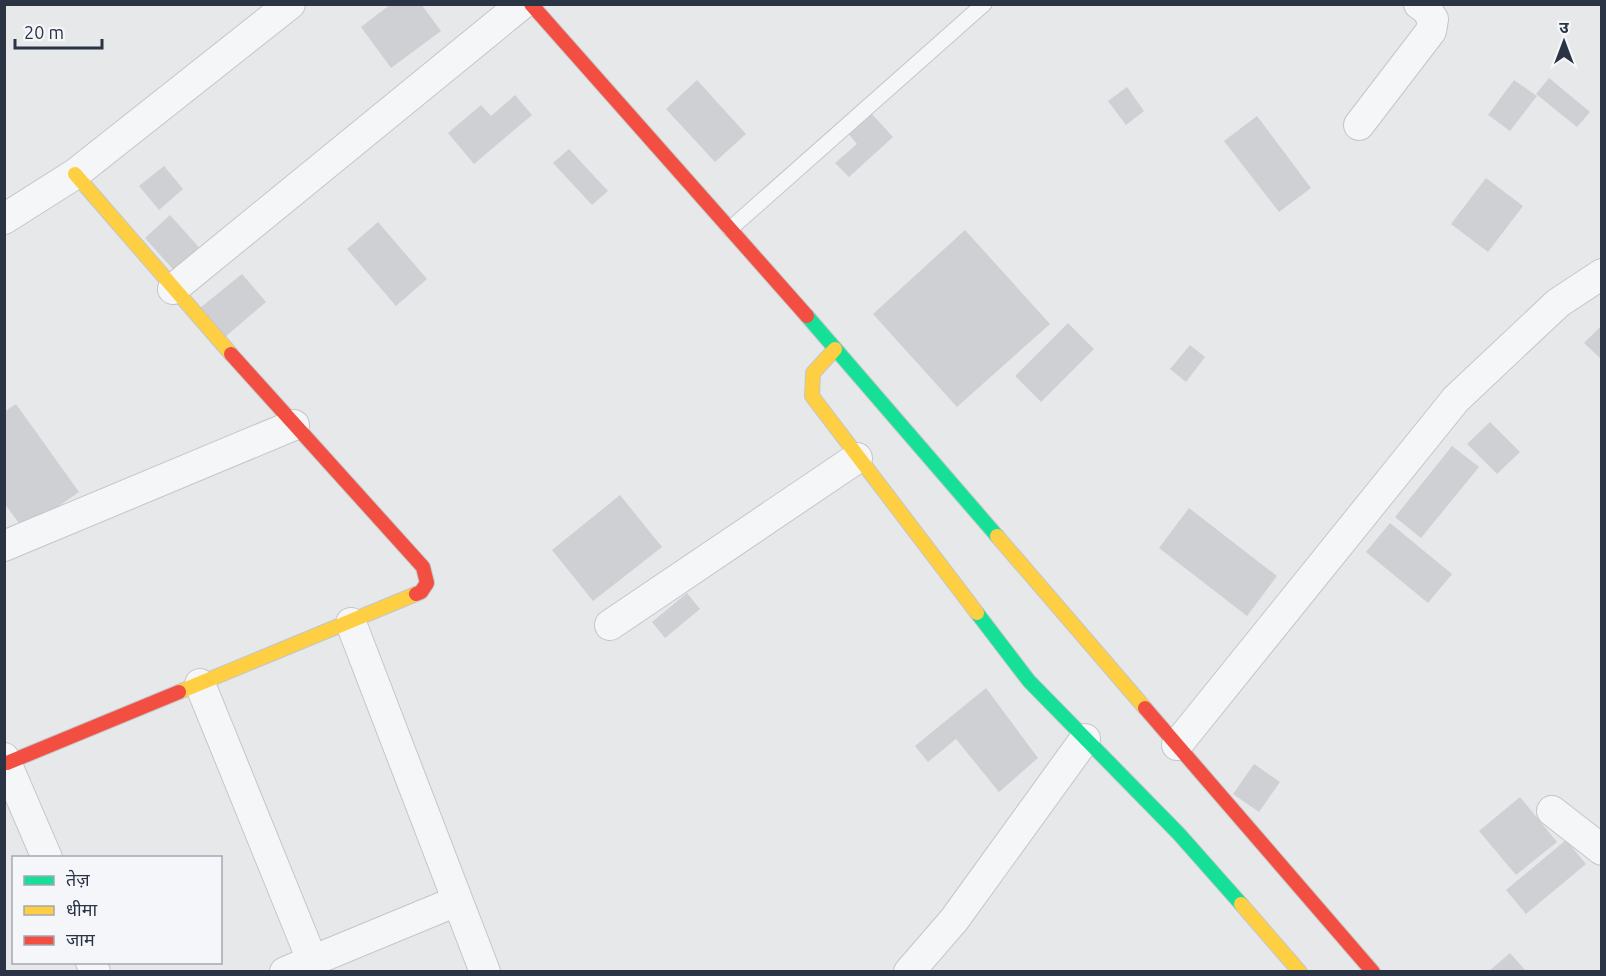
<svg xmlns="http://www.w3.org/2000/svg" width="1606" height="976" font-family="Ubuntu,'Noto Sans Devanagari',sans-serif">
<style>
.building{fill:#ced0d3}
.lines{fill:none;stroke-linecap:round;stroke-linejoin:round}
.lane-casing{stroke:#c4c6c8;stroke-width:17}
.street-casing{stroke:#c4c6c8;stroke-width:32}
.fast-casing{stroke:#c4c6c8;stroke-width:16}
.slow-casing{stroke:#c4c6c8;stroke-width:16}
.jam-casing{stroke:#c4c6c8;stroke-width:16}
.lane{stroke:#f5f6f7;stroke-width:15}
.street{stroke:#f5f6f7;stroke-width:30}
.fast{stroke:#16e098;stroke-width:14}
.slow{stroke:#ffcf43;stroke-width:14}
.jam{stroke:#f24e42;stroke-width:14}
</style>
<rect width="100%" height="100%" fill="#e6e8ea"/>
<path class="building" d="M 391,4 L 421,4 L 441,31 L 391,68 L 361,27 Z
M 1549,78 L 1590,112 L 1577,127 L 1536,94 Z
M 697,80 L 746,134 L 715,162 L 666,109 Z
M 1514,80 L 1537,96 L 1510,131 L 1488,115 Z
M 1127,87 L 1144,111 L 1126,125 L 1108,101 Z
M 515,95 L 532,115 L 474,164 L 448,133 L 481,105 L 491,116 Z
M 870,112 L 893,137 L 849,177 L 835,163 L 857,144 L 847,132 Z
M 1257,116 L 1311,188 L 1279,212 L 1224,141 Z
M 569,149 L 608,191 L 592,205 L 553,163 Z
M 164,166 L 183,189 L 159,210 L 139,186 Z
M 1486,178 L 1523,206 L 1488,252 L 1451,224 Z
M 170,215 L 204,253 L 179,276 L 145,238 Z
M 378,222 L 427,279 L 396,306 L 347,249 Z
M 965,230 L 1050,324 L 957,407 L 873,314 Z
M 242,274 L 266,302 L 225,337 L 200,308 Z
M 1068,323 L 1094,349 L 1041,402 L 1015,376 Z
M 1602,325 L 1602,360 L 1584,343 Z
M 1190,345 L 1205,357 L 1186,382 L 1170,369 Z
M 16,404 L 79,492 L 24,530 L 4,503 L 4,412 Z
M 1490,422 L 1520,452 L 1497,474 L 1467,444 Z
M 1452,446 L 1479,467 L 1421,538 L 1395,517 Z
M 620,495 L 662,547 L 593,601 L 552,550 Z
M 1189,508 L 1277,576 L 1247,616 L 1159,548 Z
M 1390,523 L 1452,574 L 1428,603 L 1366,552 Z
M 687,593 L 700,609 L 665,638 L 652,622 Z
M 986,688 L 1038,758 L 999,792 L 956,739 L 928,762 L 915,746 Z
M 1254,764 L 1280,782 L 1259,812 L 1233,794 Z
M 1520,797 L 1557,842 L 1516,875 L 1479,831 Z
M 1566,840 L 1586,864 L 1526,914 L 1506,890 Z
M 1510,953 L 1527,972 L 1488,972 Z"/>
<g class="lines">
<g class="lane-casing">
<path id="lane" d="M 730,229 L 984,4"/>
</g>
<g class="street-casing">
<path id="street" d="M 1359,125 L 1431,31 L 1433,19 L 1426,9 L 1419,4
M 4,219 L 75,174 L 290,4
M 173,289 L 522,4
M 4,546 L 294,425
M 351,623 L 485,972
M 610,625 L 857,458
M 200,684 L 312,960
M 1177,745 L 1456,399 L 1558,303 L 1602,274
M 4,758 L 47,858
M 1552,811 L 1602,850
M 91,962 L 95,972
M 285,972 L 457,901
M 909,972 L 954,920 L 1085,739"/>
</g>
<g class="fast-casing">
<path id="fast" d="M 807,316 L 997,536
M 977,613 L 1029,681 L 1179,834 L 1241,904"/>
</g>
<g class="slow-casing">
<path id="slow" d="M 75,174 L 231,354
M 835,349 L 813,373 L 812,396 L 977,613
M 997,536 L 1145,708
M 179,692 L 416,594
M 1241,904 L 1300,972"/>
</g>
<g class="jam-casing">
<path id="jam" d="M 531,4 L 807,316
M 231,354 L 423,567 L 427,583 L 421,592 L 416,594
M 1145,708 L 1373,972
M 7,763 L 179,692"/>
</g>
<use href="#lane" class="lane"/>
<use href="#street" class="street"/>
<use href="#fast" class="fast"/>
<use href="#slow" class="slow"/>
<use href="#jam" class="jam"/>
</g>
<rect width="1606" height="976" fill="none" stroke="#2b3445" stroke-width="12"/>
<rect x="12" y="856" width="210" height="108" fill="#f4f6f9" stroke="#a4a8b1" stroke-width="1.5"/>
<rect x="24" y="876" width="30" height="9" fill="#16e098" stroke="#a4a8b1" stroke-width="1.5"/>
<text x="66" y="886" font-size="18" fill="#2b3445">तेज़</text>
<rect x="24" y="906" width="30" height="9" fill="#ffcf43" stroke="#a4a8b1" stroke-width="1.5"/>
<text x="66" y="916" font-size="18" fill="#2b3445">धीमा</text>
<rect x="24" y="936" width="30" height="9" fill="#f24e42" stroke="#a4a8b1" stroke-width="1.5"/>
<text x="66" y="946" font-size="18" fill="#2b3445">जाम</text>
<g transform="translate(1564 42)" stroke="#f4f6f9" stroke-width="4.5" paint-order="stroke">
<path d="M0-4.5L10 22L0 15L-10 22Z" fill="#2b3445"/>
<text y="-9" font-size="16" font-weight="bold" text-anchor="middle" fill="#2b3445">उ</text>
</g>
<path d="M15 39v9h87v-9" fill="none" stroke="#2b3445" stroke-width="3"/>
<text x="24" y="39" font-size="18" fill="#2b3445" stroke="#f4f6f9" stroke-width="4.5" paint-order="stroke">20 m</text>
</svg>
